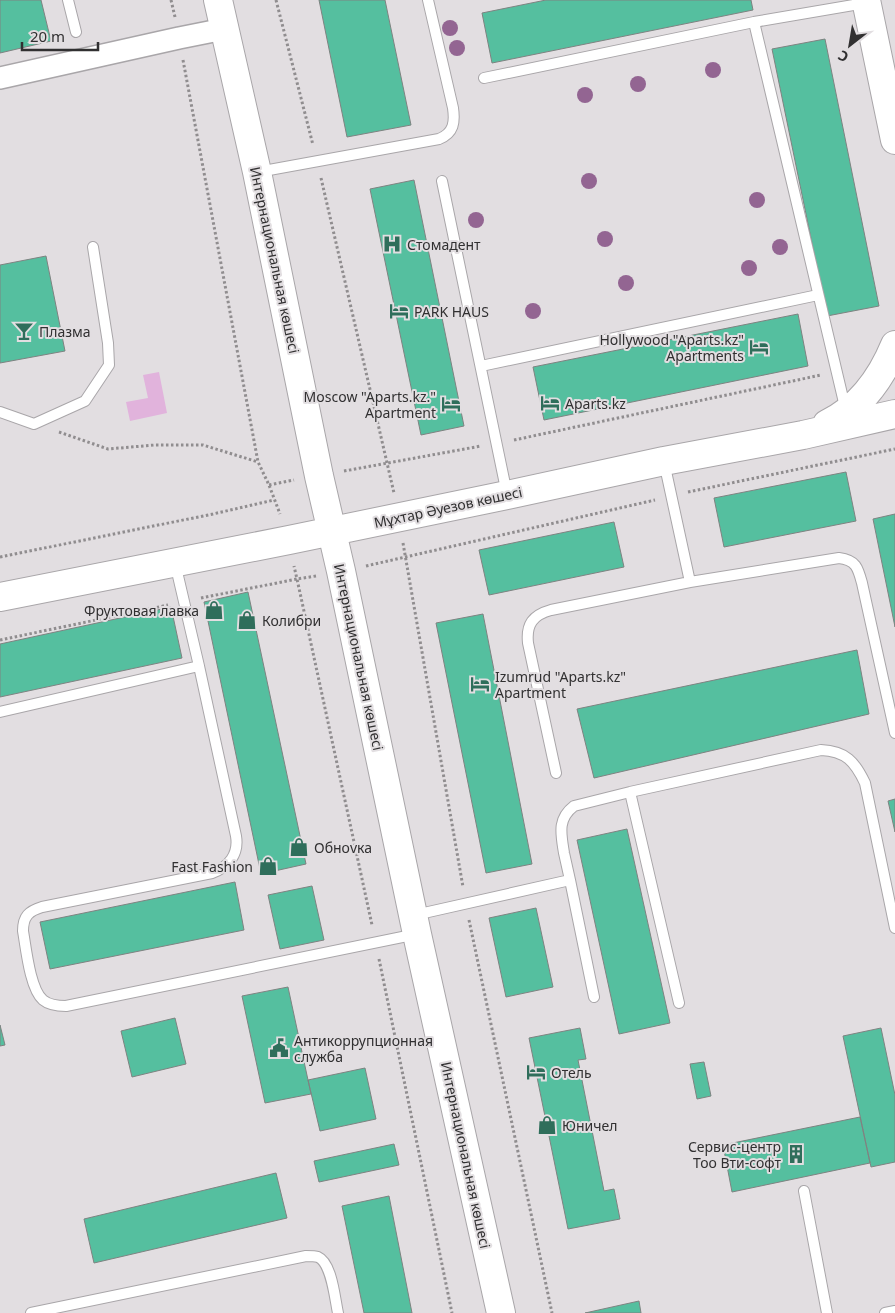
<svg xmlns="http://www.w3.org/2000/svg" width="895" height="1313" font-family="'Noto Sans',sans-serif">
<style>
.green{fill:#e1b3dc}
.building{fill:#55bf9f;stroke:#7e8381}
.lines{fill:none;stroke-linecap:round;stroke-linejoin:round}
.lane-casing{stroke:#a9a6a9;stroke-width:12}
.street-casing{stroke:#a9a6a9;stroke-width:24}
.secondary-casing{stroke:#a9a6a9;stroke-width:30}
.path{stroke:#908d8f;stroke-width:3;stroke-dasharray:2.5 2.5;stroke-linecap:butt}
.lane{stroke:#fff;stroke-width:10}
.street{stroke:#fff;stroke-width:21}
.secondary{stroke:#fff;stroke-width:28}
.tree{fill:#936592}
.labels{text-anchor:middle;dominant-baseline:central;stroke-width:4;stroke-linejoin:round;paint-order:stroke}
.poi-label{font-size:14px;fill:#313031;stroke:#e2dee1;text-anchor:start}
.street-label{font-size:14px;fill:#313031;stroke:#e2dee1}
</style>
<rect width="100%" height="100%" fill="#e2dee1"/>
<path class="green" d="M 159,372 L 167,413 L 130,421 L 126,402 L 148,398 L 143,375 Z"/>
<path class="building" d="M 0,0 L 41,0 L 51,41 L 0,53 Z
M 319,0 L 385,0 L 411,125 L 347,137 Z
M 546,0 L 751,0 L 753,10 L 492,63 L 482,13 Z
M 825,39 L 879,306 L 827,316 L 772,49 Z
M 414,180 L 464,426 L 421,435 L 370,189 Z
M 46,256 L 65,351 L 0,363 L 0,265 Z
M 798,314 L 808,366 L 544,420 L 533,367 Z
M 846,472 L 856,521 L 724,547 L 714,498 Z
M 895,514 L 895,627 L 873,519 Z
M 614,522 L 624,567 L 489,595 L 479,550 Z
M 248,592 L 306,864 L 261,874 L 204,602 Z
M 171,607 L 182,658 L 0,697 L 0,644 Z
M 483,614 L 532,864 L 486,873 L 436,623 Z
M 857,650 L 869,714 L 594,778 L 577,709 Z
M 895,799 L 895,832 L 888,801 Z
M 627,829 L 670,1023 L 619,1034 L 577,840 Z
M 235,882 L 244,930 L 50,969 L 40,922 Z
M 312,886 L 324,940 L 280,949 L 268,895 Z
M 536,908 L 553,987 L 506,997 L 489,918 Z
M 288,987 L 311,1094 L 265,1103 L 242,996 Z
M 175,1018 L 186,1064 L 132,1077 L 121,1031 Z
M 0,1025 L 5,1045 L 0,1046 Z
M 580,1028 L 586,1059 L 578,1060 L 604,1191 L 614,1189 L 620,1219 L 568,1229 L 529,1038 Z
M 881,1028 L 895,1095 L 895,1162 L 871,1167 L 843,1036 Z
M 704,1062 L 711,1096 L 697,1099 L 690,1064 Z
M 365,1068 L 376,1119 L 320,1131 L 308,1080 Z
M 860,1117 L 870,1163 L 732,1192 L 723,1145 Z
M 394,1144 L 399,1165 L 319,1182 L 314,1161 Z
M 276,1173 L 287,1218 L 94,1263 L 84,1219 Z
M 389,1196 L 412,1313 L 364,1313 L 342,1206 Z
M 639,1301 L 641,1313 L 585,1313 Z"/>
<g class="lines">
<g class="lane-casing">
<path id="lane" d="M 68,0 L 76,32
M 754,22 L 846,411
M 484,78 L 754,22 L 865,3
M 258,172 L 439,139 C 454,133 455,122 453,108 L 428,0
M 442,181 L 507,494
M 481,366 L 818,295
M 0,412 L 34,424 L 85,401 L 109,365 L 108,343 L 93,247
M 664,462 L 690,582 L 839,558 C 856,560 858,568 862,583 L 895,733
M 199,666 L 236,836 C 239,854 229,867 212,873 L 42,907 C 29,911 23,916 23,931 C 26,948 30,989 43,1000 C 49,1005 58,1006 66,1006 L 417,934
M 0,712 L 199,666 L 175,563
M 556,773 L 528,643 C 526,624 533,615 551,610 L 690,582
M 630,792 L 679,1003
M 570,880 L 594,997
M 415,915 L 570,880 C 568,871 566,862 564,853 C 561,834 557,819 574,806 L 630,792 L 821,750 C 846,751 855,762 865,783 L 895,928
M 804,1191 L 827,1313
M 31,1313 L 306,1256 C 310,1256 315,1256 318,1257 C 332,1263 335,1300 338,1313
M 885,1313 L 895,1311"/>
</g>
<g class="street-casing">
<path id="street" d="M 0,78 L 179,38 L 224,29"/>
</g>
<g class="secondary-casing">
<path id="secondary" d="M 218,0 L 257,172 L 319,476 L 341,571 L 417,934 L 501,1313
M 866,0 L 895,140
M 827,424 C 860,408 881,379 895,345
M 0,597 L 289,540 L 507,495 L 664,461 L 803,435 L 895,414"/>
</g>
<path class="path" d="M 171,0 L 175,17
M 276,0 L 313,145
M 183,60 L 258,462 L 269,485 L 280,514
M 321,178 L 394,493
M 59,432 L 108,449 L 155,445 L 203,445 L 258,462
M 514,440 L 821,375
M 344,471 L 481,446
M 269,485 L 294,480
M 688,492 L 895,449
M 403,543 L 463,887
M 0,557 L 213,514 L 274,500
M 366,566 L 655,500
M 316,576 L 297,579 L 372,925
M 201,598 L 297,579 L 294,566
M 0,640 L 168,605
M 469,920 L 552,1313
M 379,959 L 452,1313"/>
<use href="#lane" class="lane"/>
<use href="#street" class="street"/>
<use href="#secondary" class="secondary"/>
</g>
<g class="tree">
<circle cx="450" cy="28" r="8"/>
<circle cx="457" cy="48" r="8"/>
<circle cx="713" cy="70" r="8"/>
<circle cx="638" cy="84" r="8"/>
<circle cx="585" cy="95" r="8"/>
<circle cx="589" cy="181" r="8"/>
<circle cx="757" cy="200" r="8"/>
<circle cx="476" cy="220" r="8"/>
<circle cx="605" cy="239" r="8"/>
<circle cx="780" cy="247" r="8"/>
<circle cx="749" cy="268" r="8"/>
<circle cx="626" cy="283" r="8"/>
<circle cx="533" cy="311" r="8"/>
</g>
<defs>
<g id="hospital-bare" transform="scale(1.5)"><path d="M-5-5h3v3.5h4V-5h3V5h-3V1.5h-4V5h-3Z" fill="#2f6e5b" stroke="#e2dee1" stroke-width="2.5" paint-order="stroke"/></g>
<g id="hotel-bare" transform="scale(1.5)"><path d="M-6-4.5h1.5V1H6V5H4.5V3h-9V5H-6ZM-4 0a1.8 1.8 0 1 1 3.6 0ZM.5 0V-2.5h3Q6-2.5 6 0Z" fill="#2f6e5b" stroke="#e2dee1" stroke-width="2.5" paint-order="stroke"/></g>
<g id="bar-bare" transform="scale(1.5)"><path d="M-6-5H6L.8 .8V4.5H3.5V6h-7V4.5H-.8V.8Z" fill="#2f6e5b" stroke="#e2dee1" stroke-width="2.5" paint-order="stroke"/></g>
<g id="shop-bare" transform="scale(1.5)"><path d="M-5-2.5h2.3a2.7 3.5 0 0 1 5.4 0H5L5.5 6h-11ZM-1.5-2.5h3a1.5 2.3 0 0 0-3 0Z" fill="#2f6e5b" stroke="#e2dee1" stroke-width="2.5" paint-order="stroke"/></g>
<g id="civic-bare" transform="scale(1.5)"><path d="M-.6-6.5H3V-4.5H.6V-3L4-1V1h2V6H-6V1h2V-1L-.6-3ZM-1.2 2.5V6h2.4V2.5Z" fill="#2f6e5b" stroke="#e2dee1" stroke-width="2.5" paint-order="stroke"/></g>
<g id="building-bare" transform="scale(1.5)"><path d="M-4-6H4V6H1V3H-1V6H-4ZM-2.5-4.3h1.7v1.8h-1.7ZM.8-4.3h1.7v1.8H.8ZM-2.5-1h1.7V.8h-1.7ZM.8-1h1.7V.8H.8Z" fill="#2f6e5b" stroke="#e2dee1" stroke-width="2.5" paint-order="stroke"/></g>
</defs>
<g fill-rule="evenodd">
<use href="#hospital-bare" x="392" y="244"/>
<use href="#hotel-bare" x="399" y="311"/>
<use href="#bar-bare" x="24" y="331"/>
<use href="#hotel-bare" x="759" y="347"/>
<use href="#hotel-bare" x="550" y="403"/>
<use href="#hotel-bare" x="451" y="404"/>
<use href="#shop-bare" x="214" y="610"/>
<use href="#shop-bare" x="247" y="620"/>
<use href="#hotel-bare" x="480" y="684"/>
<use href="#shop-bare" x="299" y="847"/>
<use href="#shop-bare" x="268" y="866"/>
<use href="#civic-bare" x="279" y="1048"/>
<use href="#hotel-bare" x="536" y="1072"/>
<use href="#shop-bare" x="547" y="1125"/>
<use href="#building-bare" x="796" y="1154"/>
</g>
<g class="labels">
<g class="poi-label">
<text x="407" y="244">Стомадент</text>
<text x="414" y="311">PARK HAUS</text>
<text x="39" y="331">Плазма</text>
<text x="744" y="339" text-anchor="end">Hollywood "Aparts.kz"<tspan x="744" dy="16">Apartments</tspan></text>
<text x="436" y="396" text-anchor="end">Moscow "Aparts.kz."<tspan x="436" dy="16">Apartment</tspan></text>
<text x="565" y="403">Aparts.kz</text>
<text x="199" y="610" text-anchor="end">Фруктовая лавка</text>
<text x="262" y="620">Колибри</text>
<text x="495" y="676">Izumrud "Aparts.kz"<tspan x="495" dy="16">Apartment</tspan></text>
<text x="314" y="847">Обноvка</text>
<text x="253" y="866" text-anchor="end">Fast Fashion</text>
<text x="294" y="1040">Антикоррупционная<tspan x="294" dy="16">служба</tspan></text>
<text x="551" y="1072">Отель</text>
<text x="562" y="1125">Юничел</text>
<text x="781" y="1146" text-anchor="end">Сервис-центр<tspan x="781" dy="16">Тоо Вти-софт</tspan></text>
</g>
<g class="street-label">
<text transform="translate(275 260) rotate(78)">Интернациональная көшесі</text>
<text transform="translate(448 507) rotate(-12)">Мұхтар Әуезов көшесі</text>
<text transform="translate(359 657) rotate(78)">Интернациональная көшесі</text>
<text transform="translate(466 1155) rotate(78)">Интернациональная көшесі</text>
</g>
</g>
<g transform="translate(850 45) rotate(211)" stroke="#e2dee1" stroke-width="4" paint-order="stroke">
<path d="M0-4L9 19L0 12L-9 19Z" fill="#313031"/>
<text y="-8" font-size="14" font-weight="bold" text-anchor="middle" fill="#313031">С</text>
</g>
<path d="M22 42v8h76v-8" fill="none" stroke="#313031" stroke-width="2.5"/>
<text x="30" y="42" font-size="15" fill="#313031" stroke="#e2dee1" stroke-width="4" paint-order="stroke">20 m</text>
</svg>
